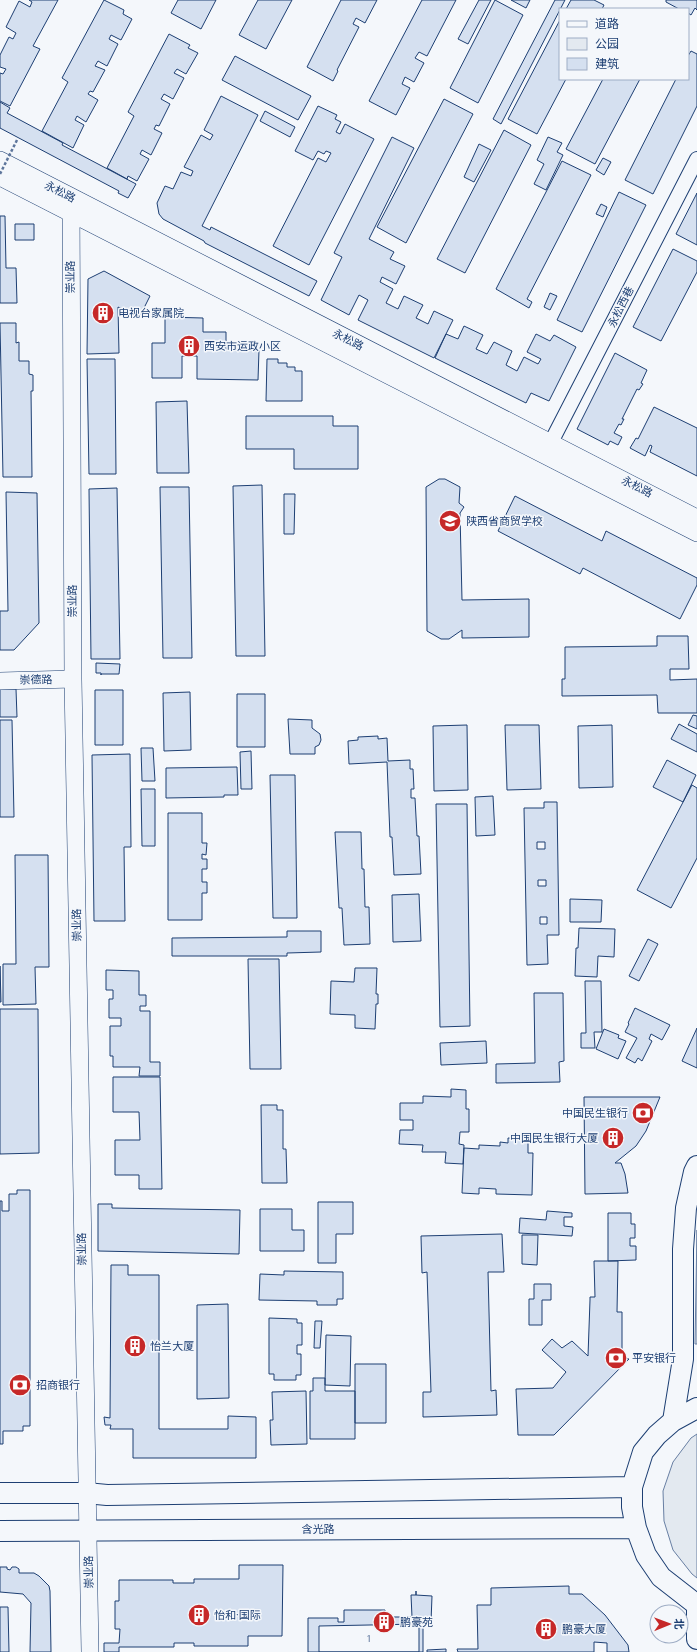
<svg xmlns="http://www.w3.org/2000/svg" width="697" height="1652" font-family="'Roboto Condensed','Noto Sans SC',sans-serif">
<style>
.green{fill:#e3e9f0;stroke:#687fa3}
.building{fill:#d5e0f0;stroke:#1d3f73;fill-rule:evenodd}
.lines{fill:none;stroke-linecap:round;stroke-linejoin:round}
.minor-casing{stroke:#1d3f73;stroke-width:16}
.tertiary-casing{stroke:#1d3f73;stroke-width:18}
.secondary-casing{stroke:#1d3f73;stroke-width:22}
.minor{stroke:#f4f7fb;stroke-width:14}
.tertiary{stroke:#f4f7fb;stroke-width:17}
.secondary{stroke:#f4f7fb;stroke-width:20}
.path-bridge{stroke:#5e769c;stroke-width:2.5;stroke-dasharray:3 2;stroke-linecap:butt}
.labels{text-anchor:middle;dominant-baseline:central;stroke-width:3;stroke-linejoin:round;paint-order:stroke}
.number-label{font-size:9px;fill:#4b6792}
.street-label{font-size:11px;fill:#1d3f73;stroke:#f4f7fb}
.poi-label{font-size:11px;fill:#1d3f73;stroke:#f4f7fb;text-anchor:start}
</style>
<rect width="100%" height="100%" fill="#f4f7fb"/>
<path class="green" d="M 697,1230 L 697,1344 L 695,1344 Z
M 697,1434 L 697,1578 L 692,1574 L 673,1550 L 664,1521 L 663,1491 L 673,1462 L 691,1438 Z"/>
<path class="building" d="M 29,0 L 58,0 L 33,46 L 40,49 L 10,106 L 0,101 L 0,73 L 3,74 L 6,69 L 0,67 L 0,55 L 9,37 L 13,39 L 16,33 L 6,27 L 19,1 L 30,7 L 32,2 Z
M 104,0 L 124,10 L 123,14 L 132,19 L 121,40 L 111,35 L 109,39 L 118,44 L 107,66 L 98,61 L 95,66 L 105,70 L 93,92 L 90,91 L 88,94 L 98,100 L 86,122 L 77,116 L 75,120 L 84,125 L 73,148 L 42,131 L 68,82 L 62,78 Z
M 178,0 L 216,0 L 201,29 L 171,13 Z
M 258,0 L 292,0 L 266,49 L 239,35 Z
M 341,0 L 377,0 L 365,23 L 356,18 L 353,24 L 359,27 L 337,70 L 338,71 L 333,81 L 307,67 Z
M 422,0 L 456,0 L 427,56 L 419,52 L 415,58 L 424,63 L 414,82 L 405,77 L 402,84 L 410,88 L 396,115 L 369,101 Z
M 479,0 L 491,0 L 468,44 L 458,39 Z
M 495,0 L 523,15 L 478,103 L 450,88 Z
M 511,0 L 530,0 L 526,8 Z
M 555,0 L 565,0 L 501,124 L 493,119 Z
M 571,0 L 594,0 L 604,5 L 602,9 L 566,9 Z
M 666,0 L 697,0 L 697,10 L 695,8 L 691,15 L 688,13 L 688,9 L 679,9 L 666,2 Z
M 560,20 L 560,79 L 566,79 L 537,134 L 508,119 Z
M 169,34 L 190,45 L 188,48 L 198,53 L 186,74 L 177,69 L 174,73 L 184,78 L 173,99 L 164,94 L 161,99 L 170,104 L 159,126 L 156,125 L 154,129 L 162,133 L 151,155 L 142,150 L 140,154 L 149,159 L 137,181 L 128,176 L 127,179 L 107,168 L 134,116 L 128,112 Z
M 691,51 L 697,54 L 697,106 L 653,194 L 625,180 L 676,79 L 688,79 L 688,56 Z
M 235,56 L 311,96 L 298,120 L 222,80 Z
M 603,79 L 640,79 L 595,164 L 566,149 Z
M 221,96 L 258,115 L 202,226 L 210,230 L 211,227 L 317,281 L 309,296 L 205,243 L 204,241 L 163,219 L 159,214 L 157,203 L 165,186 L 173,189 L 181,172 L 191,176 L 193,171 L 184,167 L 201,135 L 210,140 L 213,135 L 204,130 Z
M 444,99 L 473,114 L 406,243 L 377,227 Z
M 0,102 L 10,108 L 7,113 L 63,143 L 62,145 L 136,184 L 128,198 L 118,193 L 119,191 L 0,128 Z
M 318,106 L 337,115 L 335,119 L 341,122 L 336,132 L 340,134 L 345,124 L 374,139 L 309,265 L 273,246 L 318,158 L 326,162 L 331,153 L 326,151 L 324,154 L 318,151 L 313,160 L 295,151 Z
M 265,111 L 295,127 L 290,137 L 260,121 Z
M 504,130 L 531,145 L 465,273 L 437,259 Z
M 392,137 L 414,148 L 369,239 L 394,252 L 390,259 L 405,266 L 396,284 L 382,277 L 380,282 L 393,289 L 386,303 L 398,309 L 404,296 L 423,305 L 416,318 L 428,324 L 434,311 L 453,320 L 434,358 L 358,320 L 368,300 L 359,295 L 349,315 L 321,300 L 342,257 L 334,253 Z
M 548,137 L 562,143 L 557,152 L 563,155 L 546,190 L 534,184 L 544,164 L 537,160 Z
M 479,144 L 491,150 L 474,182 L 464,177 Z
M 603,158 L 611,162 L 604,175 L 596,170 Z
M 562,161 L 591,175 L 527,299 L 532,302 L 529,308 L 496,289 Z
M 619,192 L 646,205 L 582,332 L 557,320 Z
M 697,193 L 697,245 L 676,234 Z
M 601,204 L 607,207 L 603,217 L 596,214 Z
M 0,216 L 5,216 L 6,268 L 16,268 L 17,303 L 0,303 Z
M 15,224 L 34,224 L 34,240 L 15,240 Z
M 673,249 L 697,261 L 697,272 L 661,341 L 633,327 Z
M 104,271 L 150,296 L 139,318 L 118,307 L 119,353 L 87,354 L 88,279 Z
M 550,293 L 557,296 L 550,310 L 544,307 Z
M 165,317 L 203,318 L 203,332 L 226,332 L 226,349 L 259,350 L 258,380 L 197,379 L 197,356 L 182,356 L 182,378 L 152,378 L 152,343 L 165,343 Z
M 0,323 L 16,323 L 16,343 L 19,342 L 19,361 L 29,361 L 29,374 L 33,375 L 33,391 L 31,391 L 32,477 L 3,477 Z
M 464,326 L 483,335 L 476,349 L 487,354 L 494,342 L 512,351 L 506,365 L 517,371 L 524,357 L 538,364 L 541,359 L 527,352 L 536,334 L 550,341 L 554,335 L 576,347 L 549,401 L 531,393 L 526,403 L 435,358 L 446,334 L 458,339 Z
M 615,353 L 647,370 L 641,383 L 643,384 L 639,390 L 637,389 L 622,419 L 624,419 L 621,425 L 619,424 L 614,433 L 622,437 L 618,445 L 610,441 L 608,445 L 577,429 Z
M 87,359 L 115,359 L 116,474 L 89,474 Z
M 267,359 L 278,359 L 278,363 L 287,363 L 287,367 L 295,367 L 295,371 L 302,371 L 302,401 L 266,401 Z
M 187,401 L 189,473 L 157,473 L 156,402 Z
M 654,407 L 697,428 L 697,476 L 650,452 L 652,446 L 650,445 L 645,456 L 630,448 L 636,438 L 638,439 Z
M 246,416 L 333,416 L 333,426 L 358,426 L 358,469 L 294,469 L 294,449 L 246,449 Z
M 439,479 L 445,479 L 460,487 L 459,503 L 464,507 L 460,513 L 462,600 L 529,599 L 529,637 L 462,638 L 462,630 L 449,639 L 441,639 L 427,631 L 426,487 Z
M 262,485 L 265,656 L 236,656 L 233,486 Z
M 160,487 L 189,487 L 192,658 L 163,658 Z
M 117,488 L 120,659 L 91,659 L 89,489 Z
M 6,492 L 37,493 L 39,623 L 14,650 L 0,650 L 0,611 L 8,611 Z
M 284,494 L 295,494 L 294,534 L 284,534 Z
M 515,496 L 602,541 L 606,531 L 697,578 L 697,585 L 680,619 L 583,568 L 580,574 L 498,531 Z
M 657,636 L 688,636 L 689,669 L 670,669 L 670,680 L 697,679 L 697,713 L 658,713 L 657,695 L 562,696 L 562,679 L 565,679 L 565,647 L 657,646 Z
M 96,663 L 120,664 L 119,674 L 101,674 L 101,675 L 101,673 L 96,673 Z
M 0,689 L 16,689 L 17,717 L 0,717 Z
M 95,690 L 123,690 L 123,745 L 95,745 Z
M 190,692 L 191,750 L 164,751 L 163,693 Z
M 237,694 L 265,694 L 265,747 L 237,747 Z
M 693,715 L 697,716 L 697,729 L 688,725 Z
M 288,719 L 312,720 L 312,728 L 320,734 L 321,740 L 319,745 L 315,747 L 315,754 L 290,754 Z
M 0,720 L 12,720 L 14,817 L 0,817 Z
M 679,724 L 697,734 L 697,752 L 671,739 Z
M 467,725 L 468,790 L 434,791 L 433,726 Z
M 505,725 L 539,725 L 541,789 L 507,790 Z
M 612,725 L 613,787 L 579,788 L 578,726 Z
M 378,736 L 378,739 L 387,738 L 388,761 L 410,760 L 410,769 L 413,769 L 414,789 L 411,789 L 411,798 L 415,798 L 417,836 L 419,836 L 421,874 L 394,875 L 392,837 L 390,837 L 387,762 L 349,764 L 348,741 L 358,740 L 358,737 Z
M 141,748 L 153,748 L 155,781 L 142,781 Z
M 251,751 L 252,789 L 241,789 L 240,752 Z
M 130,754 L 131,847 L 124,847 L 125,921 L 94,921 L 92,755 Z
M 667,760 L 696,775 L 683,802 L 653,787 Z
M 237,767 L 238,795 L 224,795 L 224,797 L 166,798 L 166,768 Z
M 270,775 L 295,775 L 297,918 L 273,918 Z
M 692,785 L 697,788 L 697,858 L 671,908 L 637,890 Z
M 141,789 L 155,789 L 155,846 L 142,846 Z
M 493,796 L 495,835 L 476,836 L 475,797 Z
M 544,802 L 557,802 L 559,935 L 547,935 L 548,964 L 527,965 L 524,808 L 544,808 ZM 537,842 L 545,842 L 545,849 L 537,849 ZM 538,880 L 546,880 L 546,886 L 538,886 ZM 540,917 L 547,917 L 547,924 L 540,924 Z
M 436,804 L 467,804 L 470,1026 L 440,1027 Z
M 168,813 L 202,813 L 202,843 L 207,843 L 206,855 L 202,854 L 202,859 L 207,859 L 207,869 L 202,869 L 202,882 L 207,882 L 207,893 L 202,893 L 202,920 L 168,920 Z
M 335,832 L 361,832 L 362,869 L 364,869 L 365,907 L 369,907 L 370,944 L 344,945 L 342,908 L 339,908 Z
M 15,855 L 48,855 L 49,967 L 35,967 L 36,1004 L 3,1005 L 3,964 L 16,964 Z
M 419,894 L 421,941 L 393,942 L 392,895 Z
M 570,899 L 602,900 L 601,922 L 570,922 Z
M 579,928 L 615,929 L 614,957 L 598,956 L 597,977 L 575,976 L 576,948 L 578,948 Z
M 287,931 L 321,931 L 321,952 L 287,953 L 287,956 L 172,956 L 172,938 L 287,937 Z
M 648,939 L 658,944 L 639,981 L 629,976 Z
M 248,959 L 279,959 L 281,1069 L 250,1069 Z
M 0,966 L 1,1002 L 0,1002 Z
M 355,968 L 377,968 L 376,994 L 378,994 L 378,1004 L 376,1004 L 375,1029 L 355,1028 L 355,1015 L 330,1014 L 331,981 L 354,982 Z
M 106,970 L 139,971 L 139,995 L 146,995 L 146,1006 L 140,1006 L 140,1011 L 150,1011 L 150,1062 L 160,1062 L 160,1076 L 139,1076 L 140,1067 L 113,1067 L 113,1056 L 110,1056 L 110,1026 L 121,1026 L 121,1018 L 109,1018 L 109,999 L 113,999 L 113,990 L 106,990 Z
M 585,981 L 601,981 L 602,1032 L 594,1032 L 595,1048 L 581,1048 L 581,1033 L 586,1033 Z
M 534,993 L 563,993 L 564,1061 L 559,1062 L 560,1082 L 496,1083 L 496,1064 L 535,1063 Z
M 635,1008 L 670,1025 L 662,1040 L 651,1034 L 649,1039 L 652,1041 L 642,1061 L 638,1058 L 635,1063 L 626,1058 L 637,1038 L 625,1032 L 629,1024 L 628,1023 Z
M 0,1009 L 38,1009 L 39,1153 L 0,1154 Z
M 697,1028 L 697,1068 L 682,1061 Z
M 604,1029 L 619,1035 L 618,1038 L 626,1041 L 618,1059 L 596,1049 Z
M 486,1041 L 487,1063 L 441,1065 L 440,1043 Z
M 113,1077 L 160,1077 L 162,1189 L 139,1189 L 139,1175 L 115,1175 L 115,1140 L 140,1140 L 139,1112 L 113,1112 Z
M 451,1089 L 466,1090 L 466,1109 L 469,1109 L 469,1132 L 460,1132 L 459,1144 L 464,1145 L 463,1164 L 445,1163 L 446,1152 L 422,1152 L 423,1145 L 399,1144 L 400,1130 L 413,1130 L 413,1120 L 400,1120 L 400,1103 L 423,1103 L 423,1096 L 451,1097 Z
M 584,1097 L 660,1097 L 646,1131 L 636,1146 L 615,1163 L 621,1163 L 625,1174 L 628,1193 L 585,1194 Z
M 261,1105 L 277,1105 L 277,1110 L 283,1110 L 283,1149 L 286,1149 L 287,1183 L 262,1183 Z
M 508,1138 L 528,1139 L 528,1153 L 533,1153 L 532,1195 L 496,1194 L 496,1189 L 479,1188 L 479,1194 L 462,1193 L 464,1148 L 479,1149 L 479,1145 L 500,1146 L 500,1142 L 508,1143 Z
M 17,1190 L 30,1190 L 30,1426 L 23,1426 L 23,1431 L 3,1431 L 3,1444 L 0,1444 L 0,1201 L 2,1201 L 2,1211 L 9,1211 L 9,1194 L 17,1194 Z
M 318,1202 L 353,1202 L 353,1234 L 336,1234 L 336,1263 L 318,1263 Z
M 98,1204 L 112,1204 L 112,1208 L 240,1210 L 239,1254 L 98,1251 Z
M 260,1209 L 292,1209 L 292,1230 L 304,1230 L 304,1251 L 260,1251 Z
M 547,1211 L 572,1213 L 572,1217 L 564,1217 L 564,1226 L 573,1227 L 572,1236 L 519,1233 L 520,1218 L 546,1220 Z
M 608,1213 L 631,1213 L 631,1224 L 635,1224 L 635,1238 L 630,1238 L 630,1246 L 636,1246 L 636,1260 L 608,1261 Z
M 502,1234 L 504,1272 L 488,1272 L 491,1391 L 496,1390 L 497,1415 L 423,1417 L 423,1392 L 431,1392 L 427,1272 L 422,1273 L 421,1236 Z
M 522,1235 L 538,1235 L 537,1265 L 522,1264 Z
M 594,1261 L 618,1261 L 617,1312 L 622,1312 L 622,1358 L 629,1359 L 554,1435 L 518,1435 L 516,1389 L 553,1388 L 566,1372 L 542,1350 L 552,1339 L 562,1348 L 572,1341 L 588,1356 L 590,1300 L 590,1297 L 595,1297 Z
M 111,1265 L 128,1265 L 128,1275 L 159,1275 L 159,1429 L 228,1429 L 228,1416 L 256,1417 L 256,1458 L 133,1458 L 133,1429 L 110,1429 L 111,1425 L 105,1425 L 104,1417 L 110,1418 Z
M 284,1271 L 343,1272 L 343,1299 L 337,1299 L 337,1305 L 317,1305 L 317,1301 L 259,1300 L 260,1274 L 284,1275 Z
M 534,1284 L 551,1284 L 551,1300 L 542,1300 L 542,1325 L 529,1325 L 529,1299 L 534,1299 Z
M 228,1304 L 229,1398 L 197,1399 L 197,1305 Z
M 269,1318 L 297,1319 L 297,1323 L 302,1323 L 302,1345 L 297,1345 L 297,1354 L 301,1354 L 301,1375 L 296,1375 L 296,1380 L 274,1380 L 274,1374 L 269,1374 Z
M 315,1321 L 322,1321 L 320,1348 L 314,1348 Z
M 326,1335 L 351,1336 L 350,1386 L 325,1385 Z
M 355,1364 L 386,1364 L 386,1423 L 355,1423 Z
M 313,1378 L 325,1378 L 325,1391 L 355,1391 L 355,1439 L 310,1439 L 310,1391 L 313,1391 Z
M 306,1391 L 307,1444 L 271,1445 L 270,1420 L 273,1420 L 272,1392 Z
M 239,1565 L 283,1565 L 282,1636 L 248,1636 L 248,1646 L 194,1646 L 194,1643 L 174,1643 L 174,1647 L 119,1647 L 119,1652 L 104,1652 L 104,1643 L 119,1643 L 120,1629 L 115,1629 L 115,1601 L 119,1601 L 119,1580 L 173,1580 L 173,1583 L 194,1583 L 194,1579 L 239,1579 Z
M 0,1567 L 7,1567 L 7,1569 L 10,1570 L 12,1567 L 16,1567 L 19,1569 L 19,1573 L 34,1573 L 39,1576 L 49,1586 L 50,1591 L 51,1652 L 30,1652 L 31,1603 L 23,1594 L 0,1592 Z
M 569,1586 L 569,1594 L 582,1594 L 605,1615 L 628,1645 L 629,1652 L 607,1652 L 607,1643 L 594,1642 L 594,1652 L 458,1652 L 457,1649 L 478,1649 L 477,1605 L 491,1605 L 491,1588 Z
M 416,1591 L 416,1595 L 432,1596 L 431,1622 L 423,1621 L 423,1652 L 308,1652 L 308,1618 L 338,1618 L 338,1622 L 344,1622 L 344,1610 L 385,1610 L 385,1620 L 392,1620 L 392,1617 L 412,1617 L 411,1595 L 416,1595 Z
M 0,1607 L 8,1607 L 9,1652 L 0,1652 Z
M 419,1624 L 419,1652 L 319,1652 L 319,1626 Z
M 446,1649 L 446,1652 L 427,1652 L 427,1650 Z"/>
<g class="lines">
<g class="minor-casing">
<path id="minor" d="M 546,452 L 697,159"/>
</g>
<g class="tertiary-casing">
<path id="tertiary" d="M 0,160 L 697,518
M 0,177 L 697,533
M 71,197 L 73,679 L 90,1652
M 0,681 L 73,679"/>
</g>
<g class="secondary-casing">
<path id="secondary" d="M 697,1408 L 673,1421 L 657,1435 L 643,1452 L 632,1487 L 632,1507 L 636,1528 L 646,1555 L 661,1577 L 697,1605
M 673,1421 L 683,1359 L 683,1249 L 686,1208 L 694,1172 L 697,1166
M 0,1493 L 86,1493 L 107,1495 L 632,1487
M 0,1531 L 636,1528
M 697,1604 L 697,1639"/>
</g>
<use href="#minor" class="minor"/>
<use href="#tertiary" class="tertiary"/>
<use href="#secondary" class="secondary"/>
<path class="path-bridge" d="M 0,174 L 17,140"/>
</g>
<defs>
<g id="building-disc" transform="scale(1.15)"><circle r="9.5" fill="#c62828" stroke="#f4f7fb"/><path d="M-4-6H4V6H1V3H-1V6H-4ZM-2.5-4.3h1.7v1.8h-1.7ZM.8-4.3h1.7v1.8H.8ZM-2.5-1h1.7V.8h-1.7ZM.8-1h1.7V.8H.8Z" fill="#fff"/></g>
<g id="university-disc" transform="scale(1.15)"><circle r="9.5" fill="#c62828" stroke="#f4f7fb"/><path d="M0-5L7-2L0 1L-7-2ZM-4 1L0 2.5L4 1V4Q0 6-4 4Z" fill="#fff"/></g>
<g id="bank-disc" transform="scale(1.15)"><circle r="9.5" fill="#c62828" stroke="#f4f7fb"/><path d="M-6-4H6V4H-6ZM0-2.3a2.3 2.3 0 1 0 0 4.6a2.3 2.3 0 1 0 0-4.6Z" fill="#fff"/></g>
</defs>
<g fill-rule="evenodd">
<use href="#building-disc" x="103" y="313"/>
<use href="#building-disc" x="189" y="346"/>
<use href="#university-disc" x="450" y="521"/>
<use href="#bank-disc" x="643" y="1113"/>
<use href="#building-disc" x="613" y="1138"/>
<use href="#building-disc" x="135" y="1346"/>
<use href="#bank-disc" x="616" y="1358"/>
<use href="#bank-disc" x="20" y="1385"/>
<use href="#building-disc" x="199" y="1615"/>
<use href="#building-disc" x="384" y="1622"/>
<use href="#building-disc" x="546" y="1629"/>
</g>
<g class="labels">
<g class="number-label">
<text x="369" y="1639">1</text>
</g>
<g class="street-label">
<text transform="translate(60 192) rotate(27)">永松路</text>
<text transform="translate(70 277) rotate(-90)">崇业路</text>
<text transform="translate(621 307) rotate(-63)">永松西巷</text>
<text transform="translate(348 340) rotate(27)">永松路</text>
<text transform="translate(637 487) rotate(27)">永松路</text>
<text transform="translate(72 601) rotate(-90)">崇业路</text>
<text transform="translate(36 680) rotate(-1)">崇德路</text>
<text transform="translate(77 925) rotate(-91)">崇业路</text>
<text transform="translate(82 1249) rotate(-91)">崇业路</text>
<text x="318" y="1529">含光路</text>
<text transform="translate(89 1572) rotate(-91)">崇业路</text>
</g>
<g class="poi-label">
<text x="118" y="313">电视台家属院</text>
<text x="204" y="346">西安市运政小区</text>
<text x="466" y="521">陕西省商贸学校</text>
<text x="628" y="1113" text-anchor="end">中国民生银行</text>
<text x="598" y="1138" text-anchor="end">中国民生银行大厦</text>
<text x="150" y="1346">怡兰大厦</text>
<text x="632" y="1358">平安银行</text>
<text x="36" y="1385">招商银行</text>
<text x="214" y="1615">怡和·国际</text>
<text x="400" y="1622">鹏豪苑</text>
<text x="562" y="1629">鹏豪大厦</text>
</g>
</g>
<rect x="559" y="8" width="130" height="72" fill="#f4f7fb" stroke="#9eadc5"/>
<rect x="567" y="21" width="20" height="6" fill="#f4f7fb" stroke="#9eadc5"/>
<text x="595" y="28" font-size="12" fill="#1d3f73">道路</text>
<rect x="567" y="38" width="20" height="12" fill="#e3e9f0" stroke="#9eadc5"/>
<text x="595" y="48" font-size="12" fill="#1d3f73">公园</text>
<rect x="567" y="58" width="20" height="12" fill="#d5e0f0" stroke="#9eadc5"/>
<text x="595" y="68" font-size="12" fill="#1d3f73">建筑</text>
<g transform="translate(669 1624) rotate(89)"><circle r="19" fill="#f4f7fb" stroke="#9eadc5"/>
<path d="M0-3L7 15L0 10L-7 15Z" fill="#c62828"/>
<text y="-6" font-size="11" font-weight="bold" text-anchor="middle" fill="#1d3f73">北</text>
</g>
</svg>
